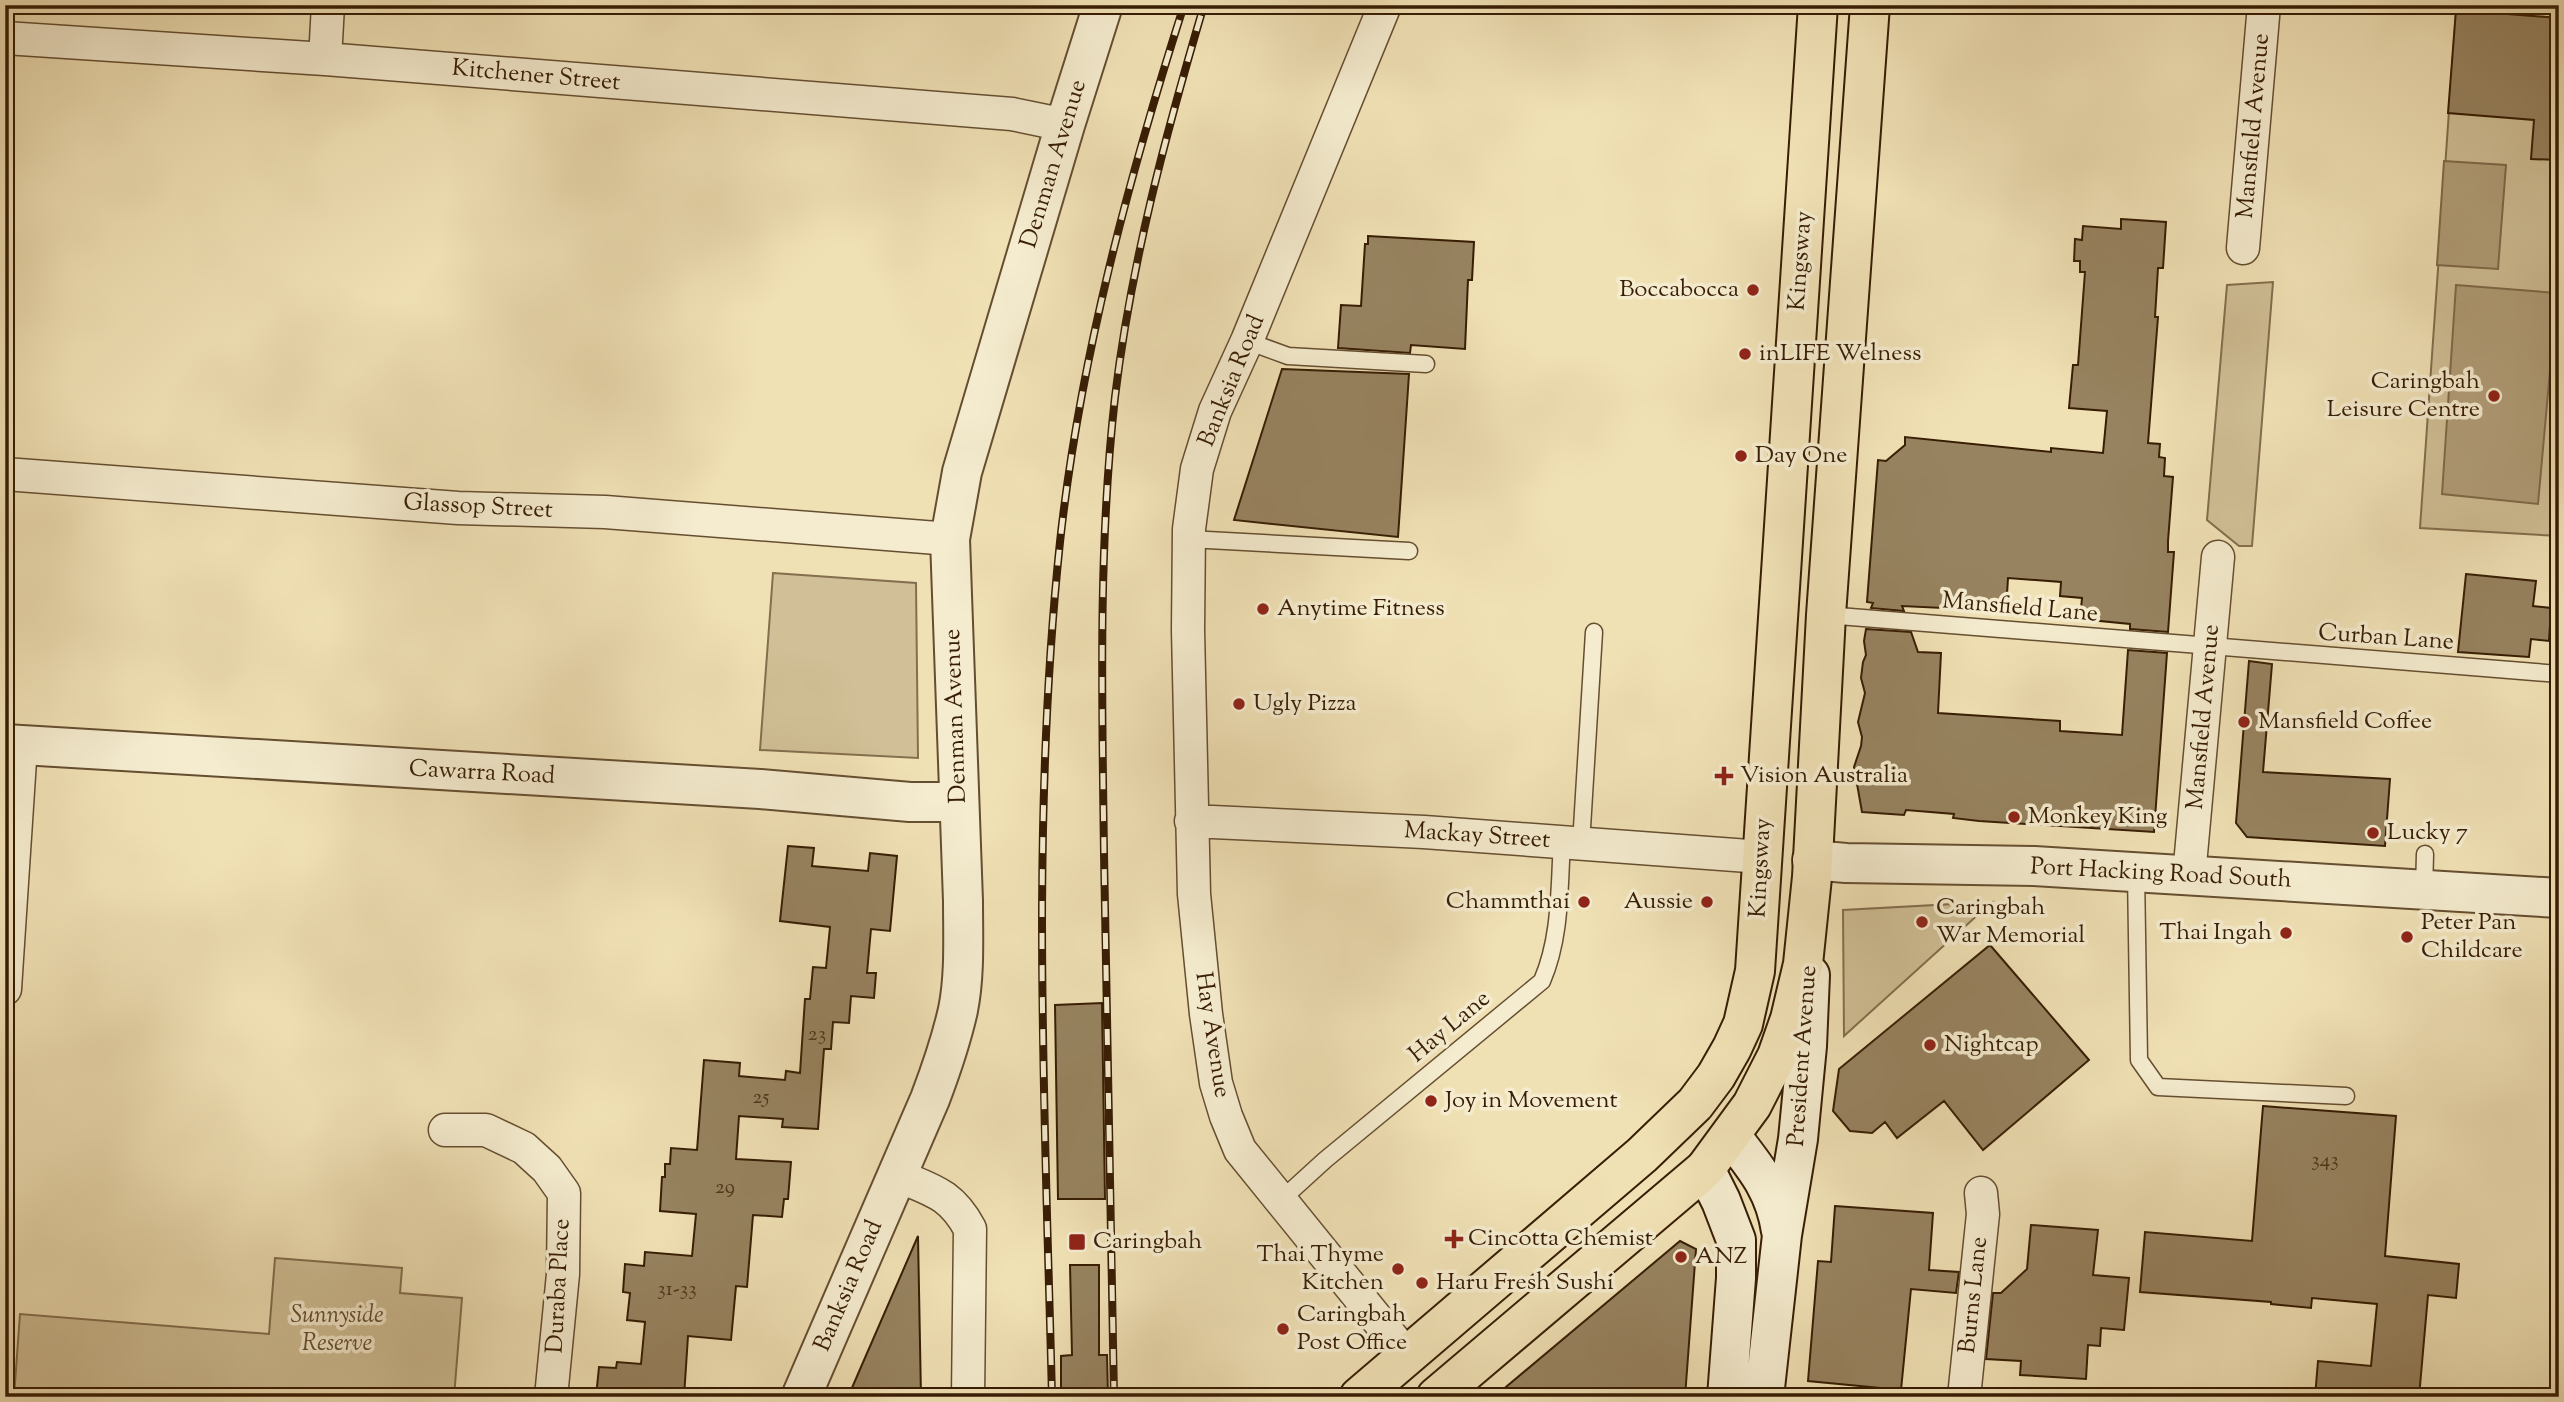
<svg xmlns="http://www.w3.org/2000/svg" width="2564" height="1402" font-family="'Sorts Mill Goudy',serif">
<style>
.green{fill:#d1c097;stroke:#846e4e;stroke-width:2}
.water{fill:#b19e79;stroke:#806a4a;stroke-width:2}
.building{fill:#978360;stroke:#371d04;stroke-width:2}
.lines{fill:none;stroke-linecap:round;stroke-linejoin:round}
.service-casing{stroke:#654e30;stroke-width:19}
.minor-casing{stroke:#654e30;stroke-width:35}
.tertiary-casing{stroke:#654e30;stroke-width:42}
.secondary-casing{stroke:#371d04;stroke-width:42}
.primary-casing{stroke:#371d04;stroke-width:42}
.service{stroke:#f5eccf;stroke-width:16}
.minor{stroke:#f5eccf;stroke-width:32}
.tertiary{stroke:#f5eccf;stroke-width:38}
.secondary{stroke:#f5eccf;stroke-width:38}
.primary{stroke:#f0e1b5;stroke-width:38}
.rail-casing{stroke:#371d04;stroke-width:8}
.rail{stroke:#f5eccf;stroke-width:5;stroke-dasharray:16;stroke-linecap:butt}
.poi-dot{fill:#8f2418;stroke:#f5eccf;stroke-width:2.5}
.labels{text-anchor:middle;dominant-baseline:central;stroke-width:7;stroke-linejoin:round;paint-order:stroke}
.number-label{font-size:21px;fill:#4f361b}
.street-label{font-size:24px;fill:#371d04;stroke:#f5eccf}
.poi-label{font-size:24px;fill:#371d04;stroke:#f5eccf;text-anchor:start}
.park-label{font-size:24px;font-style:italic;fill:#654e30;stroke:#f5eccf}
</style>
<rect width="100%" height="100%" fill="#f0e1b5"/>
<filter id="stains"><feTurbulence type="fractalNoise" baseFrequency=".00286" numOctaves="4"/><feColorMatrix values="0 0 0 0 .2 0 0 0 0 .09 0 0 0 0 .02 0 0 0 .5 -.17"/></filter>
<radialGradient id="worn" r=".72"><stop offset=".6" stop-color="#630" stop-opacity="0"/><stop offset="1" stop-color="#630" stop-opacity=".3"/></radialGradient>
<path class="green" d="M 2456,10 L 2559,18 L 2559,536 L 2420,528 Z
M 2273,282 L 2252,546 L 2239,546 L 2207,520 L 2227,285 Z
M 773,573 L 916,583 L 918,758 L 760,750 Z
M 1992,902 L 1844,1036 L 1843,910 Z
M 275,1258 L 402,1268 L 400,1293 L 462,1298 L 454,1397 L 14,1397 L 20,1314 L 269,1334 Z"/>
<path class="water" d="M 2444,161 L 2506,165 L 2498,269 L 2437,265 Z
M 2456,285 L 2557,293 L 2538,504 L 2442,494 Z"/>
<path class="building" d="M 2456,10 L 2559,18 L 2559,160 L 2531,159 L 2534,120 L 2448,113 Z
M 2121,219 L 2166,222 L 2163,268 L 2158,268 L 2155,317 L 2158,317 L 2148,443 L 2160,444 L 2159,457 L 2165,458 L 2164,476 L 2173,477 L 2168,541 L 2168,552 L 2174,552 L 2168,632 L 2130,629 L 2130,624 L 2080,619 L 2082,598 L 2060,596 L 2061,582 L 2008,578 L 2006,611 L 1902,606 L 1904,611 L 1871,608 L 1873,603 L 1867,602 L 1878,460 L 1886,461 L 1905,445 L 1905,437 L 2051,452 L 2051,448 L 2103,453 L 2107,411 L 2069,408 L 2073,365 L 2078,365 L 2085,272 L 2080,272 L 2080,261 L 2074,261 L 2075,239 L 2082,240 L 2083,226 L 2121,229 Z
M 1368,236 L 1474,242 L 1472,280 L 1468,280 L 1465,349 L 1411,345 L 1410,353 L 1338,348 L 1341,305 L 1361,306 L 1365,244 L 1368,244 Z
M 1282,369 L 1409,374 L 1398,537 L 1234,520 Z
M 2466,574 L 2536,581 L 2533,606 L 2551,608 L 2549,641 L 2531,639 L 2529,657 L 2458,652 Z
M 1866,629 L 1911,632 L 1918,652 L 1941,653 L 1938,713 L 2060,721 L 2060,731 L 2122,735 L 2128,650 L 2167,653 L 2154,832 L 1979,821 L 1953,818 L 1954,814 L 1906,810 L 1904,815 L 1862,812 L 1854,767 L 1861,746 L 1862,737 L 1858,722 L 1865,693 L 1861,678 L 1863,662 L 1866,655 L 1864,641 Z
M 2249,661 L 2272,664 L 2263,772 L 2390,779 L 2385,846 L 2247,837 L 2236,823 Z
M 788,846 L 814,848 L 812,866 L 868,871 L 870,853 L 897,856 L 890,931 L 871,929 L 867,973 L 876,973 L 874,998 L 851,996 L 849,1023 L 833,1022 L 831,1049 L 824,1049 L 818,1129 L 782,1127 L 783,1119 L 739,1116 L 736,1159 L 791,1162 L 788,1199 L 784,1199 L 782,1217 L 753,1215 L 747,1287 L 736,1286 L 731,1340 L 688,1336 L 684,1397 L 596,1397 L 599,1367 L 616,1368 L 617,1362 L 641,1364 L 645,1322 L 627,1320 L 630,1293 L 623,1292 L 625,1264 L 644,1266 L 645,1252 L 692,1256 L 696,1214 L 660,1211 L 662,1177 L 665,1177 L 665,1164 L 670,1164 L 671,1148 L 697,1150 L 704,1060 L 740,1063 L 739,1076 L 785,1080 L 786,1071 L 800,1073 L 805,999 L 810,999 L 813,967 L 826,968 L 830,927 L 780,921 Z
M 1990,945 L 2089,1060 L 1983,1150 L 1944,1101 L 1897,1138 L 1885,1122 L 1872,1133 L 1850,1131 L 1833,1111 L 1839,1069 Z
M 1102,1003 L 1105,1199 L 1058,1199 L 1055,1005 Z
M 2263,1106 L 2396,1116 L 2385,1256 L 2459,1264 L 2456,1298 L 2428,1295 L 2419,1397 L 2315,1397 L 2318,1361 L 2371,1366 L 2377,1304 L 2312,1298 L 2311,1308 L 2271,1304 L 2271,1302 L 2140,1292 L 2145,1232 L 2252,1241 Z
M 1835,1206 L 1933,1213 L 1929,1270 L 1959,1272 L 1956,1293 L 1911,1289 L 1901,1390 L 1808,1381 L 1818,1261 L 1831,1262 Z
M 2031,1225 L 2098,1230 L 2093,1275 L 2129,1278 L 2124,1330 L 2101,1328 L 2100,1346 L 2088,1345 L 2086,1379 L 2020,1375 L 2021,1361 L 1986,1359 L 1993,1293 L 2001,1293 L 2027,1269 Z
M 918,1236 L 921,1397 L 848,1397 L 861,1367 Z
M 1680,1241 L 1696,1249 L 1685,1397 L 1494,1397 Z
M 1070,1265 L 1099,1265 L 1099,1355 L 1107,1355 L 1108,1397 L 1061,1397 L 1061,1356 L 1072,1355 Z"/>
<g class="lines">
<g class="service-casing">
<path id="service" d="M 1247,341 L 1288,356 L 1426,364
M 1189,539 L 1409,551
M 1826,615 L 2559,674
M 1581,844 L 1594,632
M 2136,873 L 2139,1060 L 2158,1087 L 2346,1096
M 2424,890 L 2425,854
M 1280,1201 L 1325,1160 L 1542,981 C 1561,937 1559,889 1562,842"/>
</g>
<g class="minor-casing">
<path id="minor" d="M 1385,5 L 1247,341 L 1215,411 L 1197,469 L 1189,529 L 1188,630 L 1194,894 L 1206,1014 L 1216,1083 L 1226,1116 L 1240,1150 L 1407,1356
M 5,38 L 325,59 L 1012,114 L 1065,125
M 325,59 L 328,5
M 2243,248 L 2264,5
M 5,474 L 458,508 L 605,512 L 950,539
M 1191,821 L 1424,832 L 1762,857
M 2189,876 L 2218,557
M 5,989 L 21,745
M 445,1130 L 486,1130 L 524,1148 L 547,1169 L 564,1193 L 563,1274 L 551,1397
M 896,1175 C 931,1190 951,1193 970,1229 L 968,1397
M 1964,1397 L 1983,1214 L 1981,1193"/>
</g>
<g class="tertiary-casing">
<path id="tertiary" d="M 5,744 L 760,789 L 910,802 L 959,802
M 1812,860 L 1846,863 L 2034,866 L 2559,898
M 801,1397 L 930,1099 C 941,1070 951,1041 958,1010 C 965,975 963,937 963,901 L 950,539 L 962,472 L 1065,125 L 1103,5"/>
</g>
<g class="secondary-casing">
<path id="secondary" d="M 1731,1136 C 1756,1168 1775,1190 1781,1231
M 1705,1169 L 1721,1201 L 1736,1240 L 1736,1278 L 1727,1397
M 1764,1397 L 1782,1235 L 1798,1139 L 1807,1046 L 1810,975"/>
</g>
<g class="primary-casing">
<path id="primary" d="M 1359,1397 L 1642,1155 L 1695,1104 L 1716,1076 L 1732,1048 L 1743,1024 L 1755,971 L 1818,5
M 1436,1397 L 1705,1169 L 1752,1105 L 1777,1056 L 1790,1019 L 1803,964 L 1812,877 L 1826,615 L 1870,5"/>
</g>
<use href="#service" class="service"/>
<use href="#minor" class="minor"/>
<use href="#tertiary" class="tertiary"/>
<use href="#secondary" class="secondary"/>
<use href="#primary" class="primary"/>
<g class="rail-casing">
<path id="rail" d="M 1052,1397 C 1045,1112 1030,826 1060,542 C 1080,359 1128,180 1184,5
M 1114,1397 C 1111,1216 1107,1035 1104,854 C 1102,702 1098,548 1115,397 C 1131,263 1166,133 1204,5"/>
</g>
<use href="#rail" class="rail"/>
</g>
<g class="poi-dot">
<circle cx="1753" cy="290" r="7"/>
<circle cx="1745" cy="354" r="7"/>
<circle cx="2494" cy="396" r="7"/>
<circle cx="1741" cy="456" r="7"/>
<circle cx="1263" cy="609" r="7"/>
<circle cx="1239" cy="704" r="7"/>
<circle cx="2244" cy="722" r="7"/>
<path d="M1720.5 765.5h7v7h7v7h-7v7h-7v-7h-7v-7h7z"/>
<circle cx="2014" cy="817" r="7"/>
<circle cx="2373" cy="833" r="7"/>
<circle cx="1584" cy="902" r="7"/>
<circle cx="1707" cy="902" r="7"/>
<circle cx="1922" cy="922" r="7"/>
<circle cx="2286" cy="933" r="7"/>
<circle cx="2407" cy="937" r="7"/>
<circle cx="1930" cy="1045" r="7"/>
<circle cx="1431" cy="1101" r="7"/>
<path d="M1450.5 1228.5h7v7h7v7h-7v7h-7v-7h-7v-7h7z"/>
<rect x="1068" y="1233" width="18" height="18" rx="3.5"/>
<circle cx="1681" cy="1257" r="7"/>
<circle cx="1398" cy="1269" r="7"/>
<circle cx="1422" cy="1283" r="7"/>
<circle cx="1283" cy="1329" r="7"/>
</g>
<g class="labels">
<g class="number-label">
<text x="817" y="1035">23</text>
<text x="761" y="1098">25</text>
<text x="2325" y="1161">343</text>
<text x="725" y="1188">29</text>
<text x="677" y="1290">31-33</text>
</g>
<g class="street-label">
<text transform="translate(536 76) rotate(5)">Kitchener Street</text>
<text transform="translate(2254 126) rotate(-85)">Mansfield Avenue</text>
<text transform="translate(1054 164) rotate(-73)">Denman Avenue</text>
<text transform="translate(1801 261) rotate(-86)">Kingsway</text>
<text transform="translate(1232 381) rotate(-68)">Banksia Road</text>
<text transform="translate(478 507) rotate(3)">Glassop Street</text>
<text transform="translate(2020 608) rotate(5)">Mansfield Lane</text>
<text transform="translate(2386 638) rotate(4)">Curban Lane</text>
<text transform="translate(956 716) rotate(-92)">Denman Avenue</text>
<text transform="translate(2204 717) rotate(-85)">Mansfield Avenue</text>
<text transform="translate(482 773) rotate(3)">Cawarra Road</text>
<text transform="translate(1477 836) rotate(4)">Mackay Street</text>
<text transform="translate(1761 868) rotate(-87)">Kingsway</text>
<text transform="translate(2161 874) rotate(3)">Port Hacking Road South</text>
<text transform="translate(1450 1027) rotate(-40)">Hay Lane</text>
<text transform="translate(1212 1035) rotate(81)">Hay Avenue</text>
<text transform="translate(1803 1056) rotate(-86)">President Avenue</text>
<text transform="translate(559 1286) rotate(-87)">Duraba Place</text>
<text transform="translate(849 1286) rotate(-67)">Banksia Road</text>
<text transform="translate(1974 1295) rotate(-84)">Burns Lane</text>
</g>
<g class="poi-label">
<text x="1739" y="290" text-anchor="end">Boccabocca</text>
<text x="1759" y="354">inLIFE Welness</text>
<text x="2480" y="382" text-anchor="end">Caringbah<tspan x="2480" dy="28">Leisure Centre</tspan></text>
<text x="1755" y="456">Day One</text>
<text x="1277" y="609">Anytime Fitness</text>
<text x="1253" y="704">Ugly Pizza</text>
<text x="2258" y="722">Mansfield Coffee</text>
<text x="1740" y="776">Vision Australia</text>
<text x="2028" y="817">Monkey King</text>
<text x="2387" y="833">Lucky 7</text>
<text x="1570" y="902" text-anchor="end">Chammthai</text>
<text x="1693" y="902" text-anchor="end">Aussie</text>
<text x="1936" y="908">Caringbah<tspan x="1936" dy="28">War Memorial</tspan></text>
<text x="2421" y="923">Peter Pan<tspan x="2421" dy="28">Childcare</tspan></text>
<text x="2272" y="933" text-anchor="end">Thai Ingah</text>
<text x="1944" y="1045">Nightcap</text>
<text x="1445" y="1101">Joy in Movement</text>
<text x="1468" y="1239">Cincotta Chemist</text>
<text x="1093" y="1242">Caringbah</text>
<text x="1384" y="1255" text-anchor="end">Thai Thyme<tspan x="1384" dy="28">Kitchen</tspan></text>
<text x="1695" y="1257">ANZ</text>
<text x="1436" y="1283">Haru Fresh Sushi</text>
<text x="1297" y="1315">Caringbah<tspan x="1297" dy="28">Post Office</tspan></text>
</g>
<g class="park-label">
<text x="337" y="1316">Sunnyside<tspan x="337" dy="28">Reserve</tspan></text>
</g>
</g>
<rect width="2564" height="1402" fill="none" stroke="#f0e1b5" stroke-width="28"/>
<rect x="7" y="7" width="2550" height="1388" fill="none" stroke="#371d04" stroke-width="3.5"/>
<rect x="14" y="14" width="2536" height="1374" fill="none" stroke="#371d04" stroke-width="2"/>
<rect width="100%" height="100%" filter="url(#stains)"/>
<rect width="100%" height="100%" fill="url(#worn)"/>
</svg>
